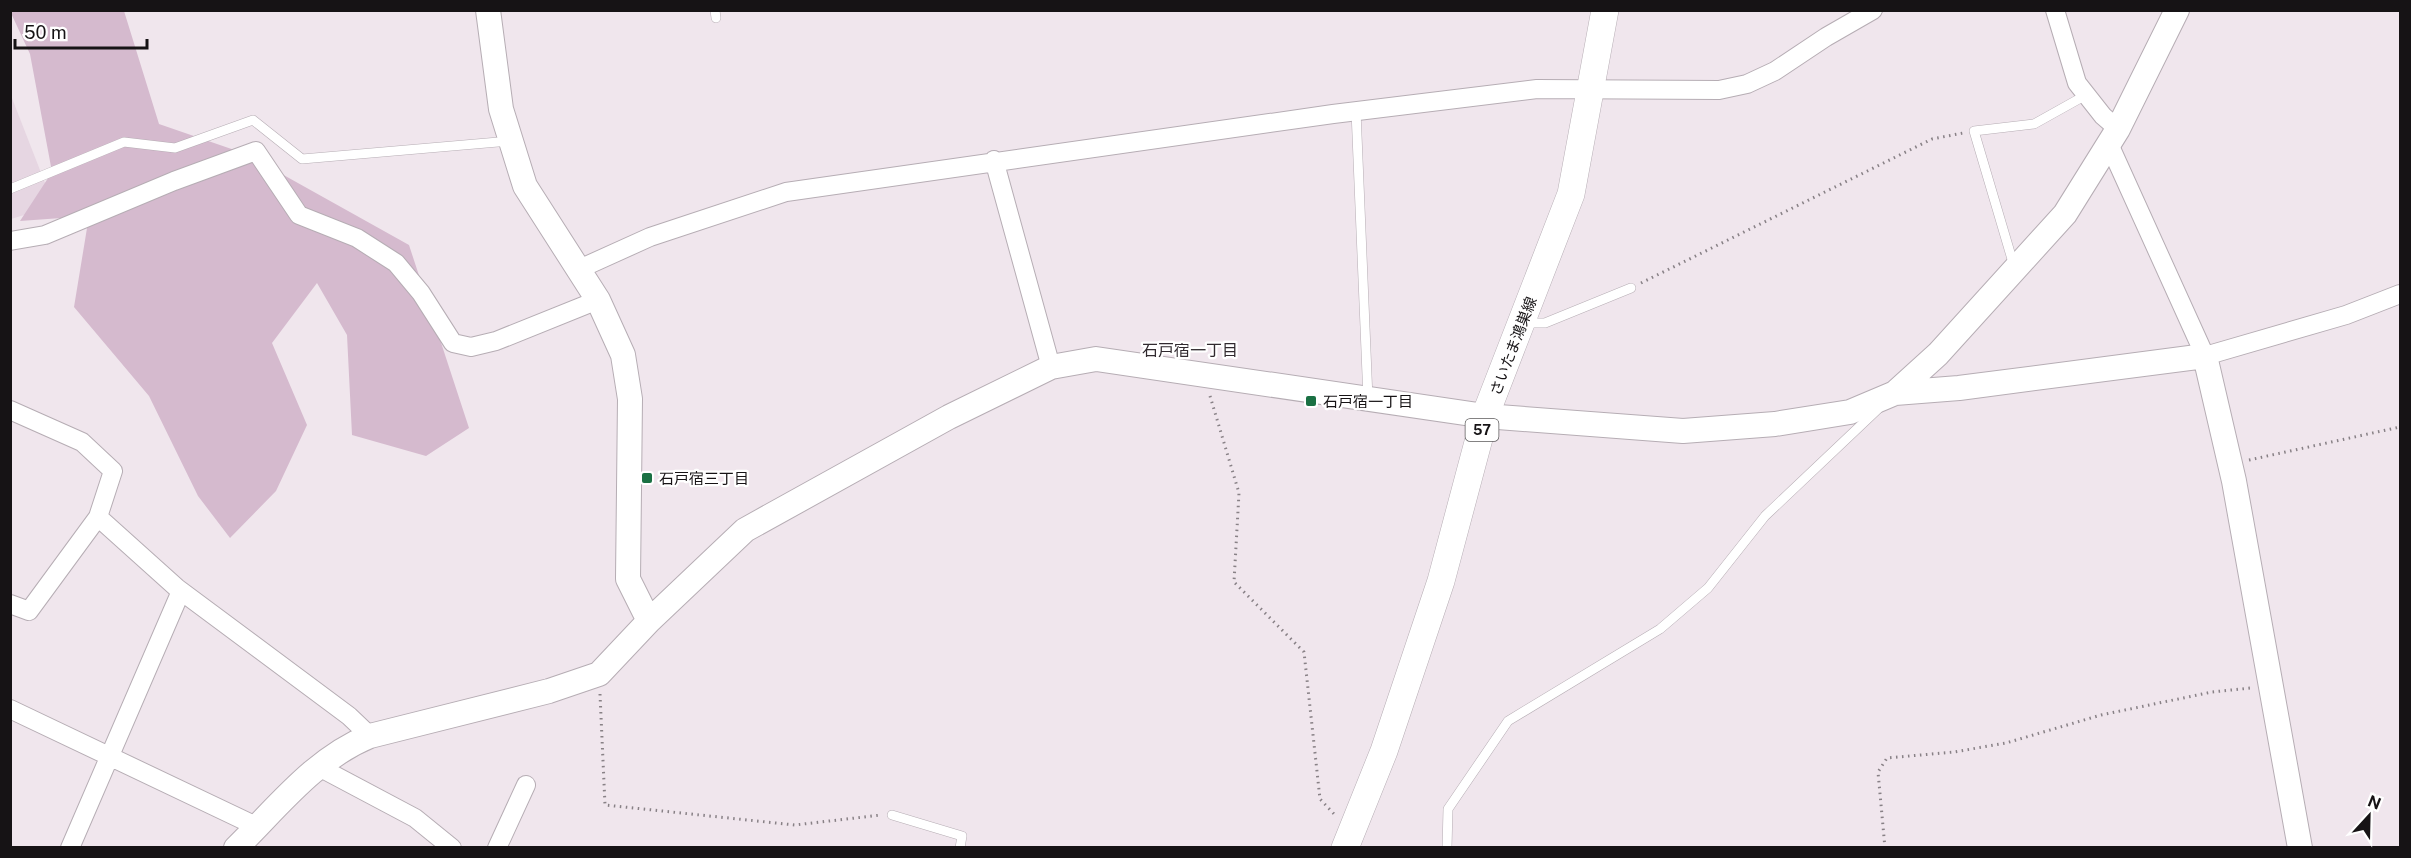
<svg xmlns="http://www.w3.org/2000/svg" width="2411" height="858" font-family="'Public Sans','Noto Sans JP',sans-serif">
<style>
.built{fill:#e6d6e2}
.green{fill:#d5bace}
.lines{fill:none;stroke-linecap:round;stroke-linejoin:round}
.lane-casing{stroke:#b6adb4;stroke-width:10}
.street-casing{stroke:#b6adb4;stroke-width:20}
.secondary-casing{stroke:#b6adb4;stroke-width:26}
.primary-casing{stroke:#b6adb4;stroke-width:28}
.path{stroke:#888186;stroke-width:3;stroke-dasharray:1.5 4.5;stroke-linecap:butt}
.lane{stroke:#fff;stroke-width:9}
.street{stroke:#fff;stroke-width:18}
.secondary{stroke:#fff;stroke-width:24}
.primary{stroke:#fff;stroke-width:27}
.poi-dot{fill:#1a7043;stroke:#fff;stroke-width:2}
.labels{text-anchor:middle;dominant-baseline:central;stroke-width:4.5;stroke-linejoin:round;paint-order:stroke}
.shield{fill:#fff;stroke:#5c5a5b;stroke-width:1.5}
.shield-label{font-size:14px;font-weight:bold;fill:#161315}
.street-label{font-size:15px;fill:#161315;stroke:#fff}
.poi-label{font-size:15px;fill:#161315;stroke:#fff;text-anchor:start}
.neighbourhood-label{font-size:16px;fill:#312a2f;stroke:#fff}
</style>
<rect width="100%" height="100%" fill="#f0e6ed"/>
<path class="built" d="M 10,93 L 54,206 L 11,219 L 10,219 Z"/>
<path class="green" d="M 10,11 L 124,11 L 159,124 L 246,154 L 409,245 L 469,428 L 426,456 L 352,435 L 347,335 L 317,283 L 272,343 L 307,425 L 276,491 L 230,538 L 198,496 L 149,396 L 74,307 L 89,216 L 20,221 L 52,172 L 30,54 Z"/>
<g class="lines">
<g class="lane-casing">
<path id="lane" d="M 715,10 L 716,18
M 1356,111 L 1368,399
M 10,189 L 124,142 L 175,148 L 253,120 L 302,159 L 510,141
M 2014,266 L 1974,131 L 2034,124 L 2086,95
M 1524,323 L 1545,323 L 1631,288
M 892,815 L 962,836 L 960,848
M 1447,848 L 1448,809 L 1508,721 L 1660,629 L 1708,588 L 1765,516 L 1878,409"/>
</g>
<g class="street-casing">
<path id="street" d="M 2055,10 L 2077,83 L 2103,116 L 2118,129
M 2109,144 L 2205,356 L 2346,315 L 2400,294
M 994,160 L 1051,367
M 10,241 L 45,235 L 174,181 L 256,151 L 299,215 L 357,238 L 396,263 L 421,293 L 453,343 L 471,347 L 496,341 L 598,300
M 577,270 L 650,237 L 786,192 L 1333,114 L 1537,89 L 1719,90 L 1747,84 L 1775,71 L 1826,37 L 1873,10
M 10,410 L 82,442 L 113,471 L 98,517 L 177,588 L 349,716 L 370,736
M 10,604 L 29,611 L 98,517
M 10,709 L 258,827
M 317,766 L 415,818 L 452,848
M 70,848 L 181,591
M 497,848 L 526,785"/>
</g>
<g class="secondary-casing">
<path id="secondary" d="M 488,10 L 501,109 L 525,186 L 598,300 L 623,355 L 630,399 L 628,579 L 649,621
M 1895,393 L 1959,388 L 2205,356 L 2234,481 L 2300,848
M 236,848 C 278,807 314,759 370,736 L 549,691 L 599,674 L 649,621 L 745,530 L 949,417 L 1051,367 L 1096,359 L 1485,416 L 1683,431 L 1775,424 L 1850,412 L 1895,393 L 1938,354 L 2065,214 L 2118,129 L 2177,10"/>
</g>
<g class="primary-casing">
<path id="primary" d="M 1345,848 L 1384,751 L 1441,581 L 1485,416 L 1571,194 L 1605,10"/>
</g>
<path class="path" d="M 1641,283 L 1932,139 L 1963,133
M 1210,396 L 1239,493 L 1234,582 L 1304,652 L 1320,799 L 1335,815
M 2249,460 L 2400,427
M 600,694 L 605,805 L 795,825 L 881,815
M 1885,848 L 1878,772 L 1887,758 L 1954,752 L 2006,743 L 2101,715 L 2212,692 L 2251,688"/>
<use href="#lane" class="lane"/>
<use href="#street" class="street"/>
<use href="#secondary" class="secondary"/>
<use href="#primary" class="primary"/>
</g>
<g class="poi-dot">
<rect x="1305" y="395" width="12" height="12" rx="3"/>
<rect x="641" y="472" width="12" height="12" rx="3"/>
</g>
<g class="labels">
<rect class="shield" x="1465.5" y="419" width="33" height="22" rx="4.5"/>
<g class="shield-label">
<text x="1482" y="430">57</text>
</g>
<g class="street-label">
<text transform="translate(1513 346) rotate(-69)">さいたま鴻巣線</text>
</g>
<g class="poi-label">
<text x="1323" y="401">石戸宿一丁目</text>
<text x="659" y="478">石戸宿三丁目</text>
</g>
<g class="neighbourhood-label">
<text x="1190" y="350">石戸宿一丁目</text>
</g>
</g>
<rect width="2411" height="858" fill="none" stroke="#161315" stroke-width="24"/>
<g transform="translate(2369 816) rotate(22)" stroke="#ffffff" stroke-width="4.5" paint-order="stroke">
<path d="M0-4.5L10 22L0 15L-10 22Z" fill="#161315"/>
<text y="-9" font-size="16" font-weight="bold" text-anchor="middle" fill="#161315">N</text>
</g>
<path d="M15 39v9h132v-9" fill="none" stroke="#161315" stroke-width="3"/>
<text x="24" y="39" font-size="18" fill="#161315" stroke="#ffffff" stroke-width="4.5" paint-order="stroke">50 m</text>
</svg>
